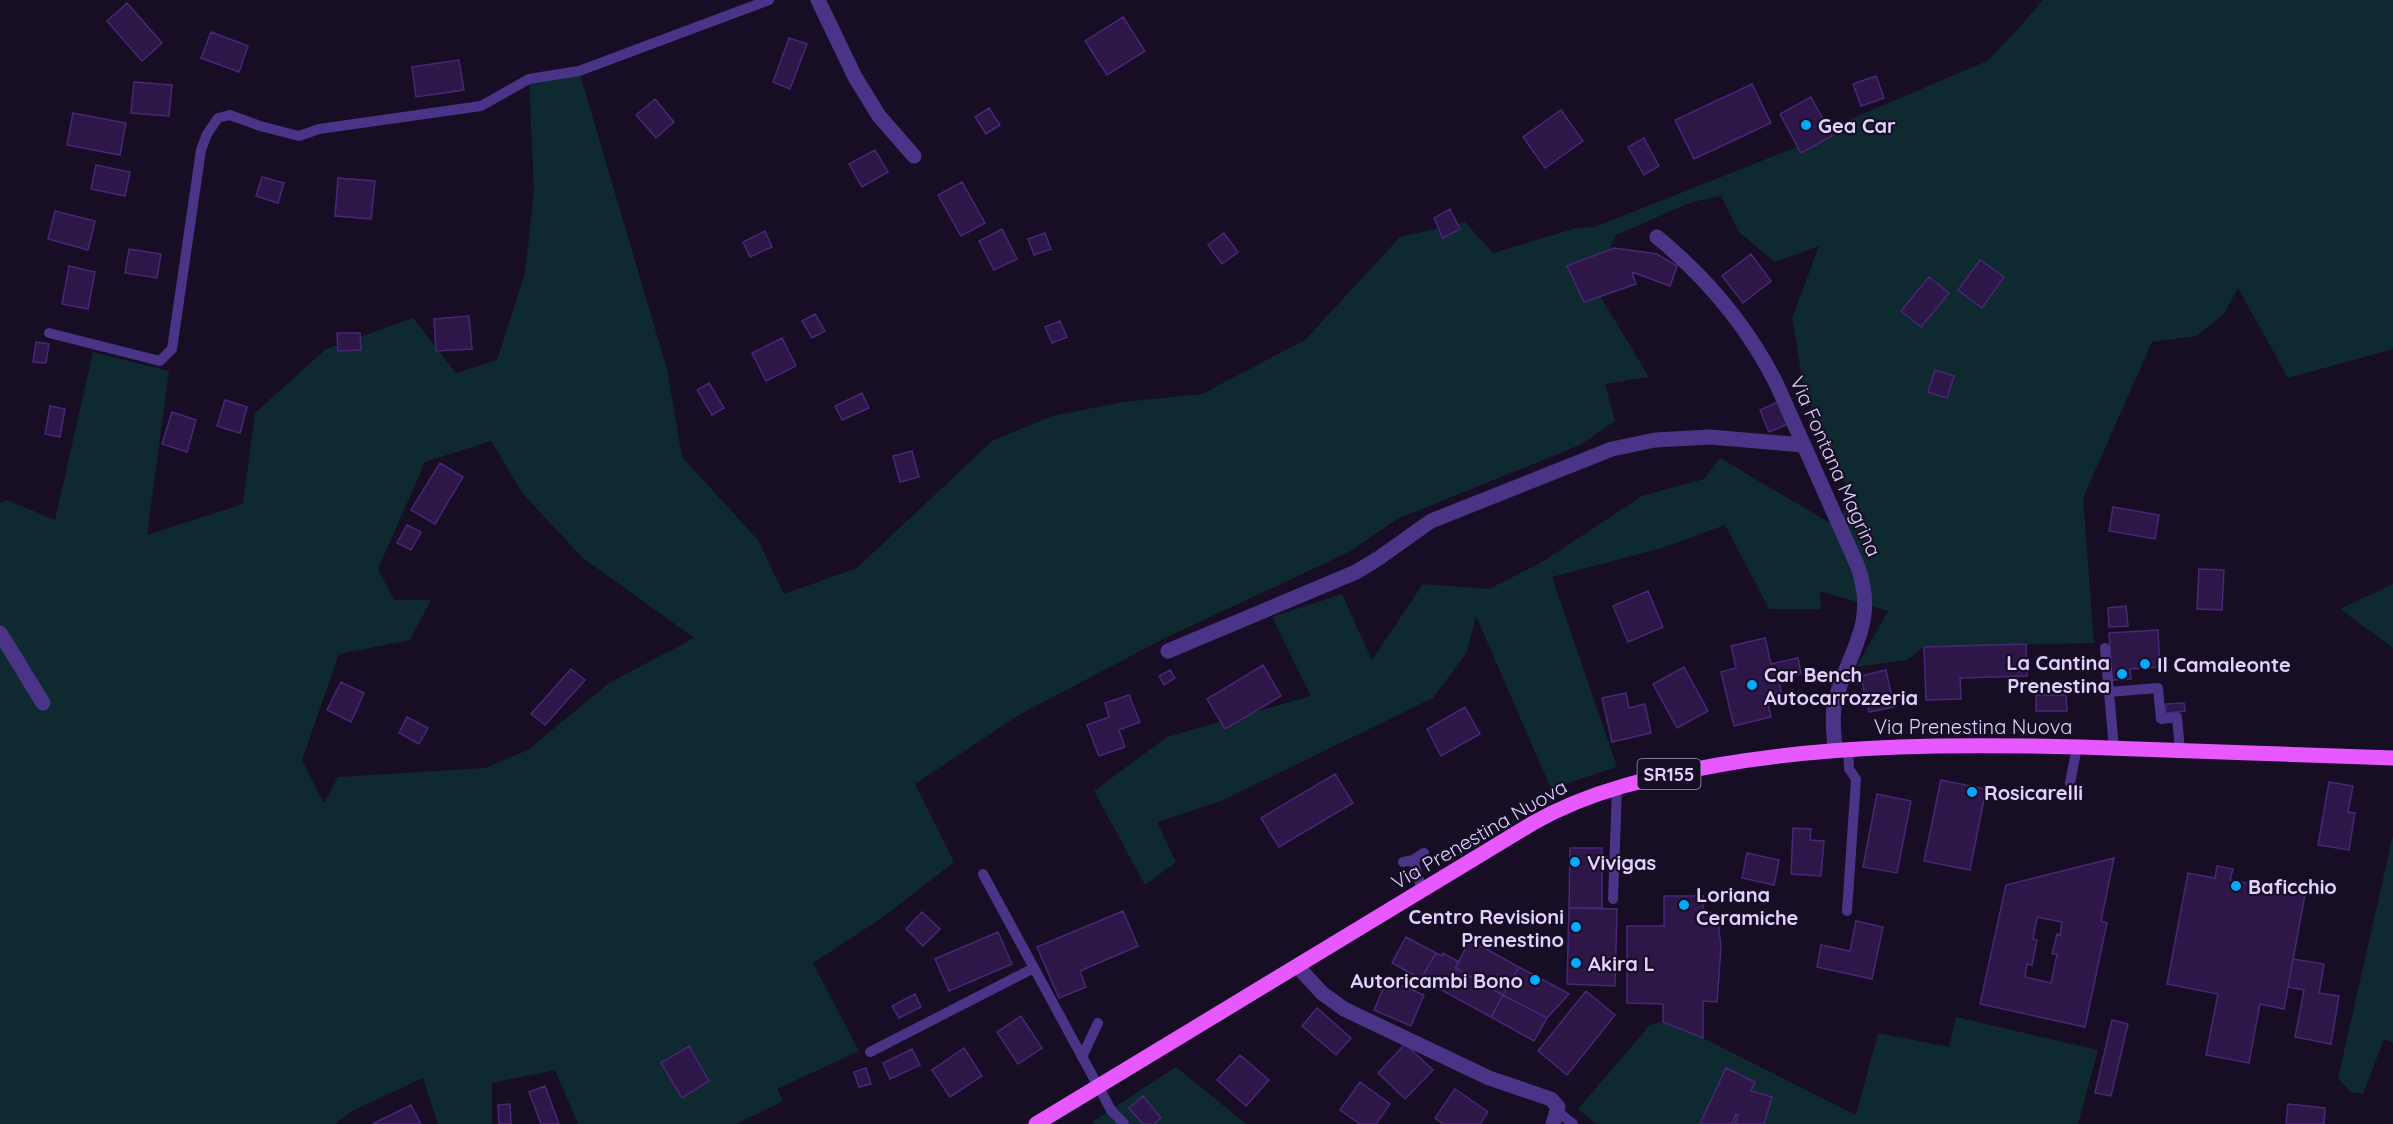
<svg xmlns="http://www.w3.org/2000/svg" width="2393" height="1124" font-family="Quicksand,sans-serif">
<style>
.green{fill:#0f2930;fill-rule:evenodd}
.building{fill:#2c1748;stroke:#492776;stroke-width:1.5;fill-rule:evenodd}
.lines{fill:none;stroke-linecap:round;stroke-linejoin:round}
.service{stroke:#4a3488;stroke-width:10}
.minor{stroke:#4a3488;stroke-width:15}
.primary{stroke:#e758ff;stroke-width:15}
.poi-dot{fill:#00a9fc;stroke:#170d25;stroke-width:2}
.labels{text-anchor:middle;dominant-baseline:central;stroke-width:4.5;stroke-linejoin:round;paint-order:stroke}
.shield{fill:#170d25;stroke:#a496be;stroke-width:1.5}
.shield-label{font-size:18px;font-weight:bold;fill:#e1d1ff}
.poi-label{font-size:20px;font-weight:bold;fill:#e1d1ff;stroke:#170d25;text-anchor:start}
.street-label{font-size:20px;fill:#e1d1ff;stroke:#170d25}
</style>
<rect width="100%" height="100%" fill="#170d25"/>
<path class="green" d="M 2043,0 L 2393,0 L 2393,349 L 2288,378 L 2238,288 L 2224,314 L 2196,336 L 2152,342 L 2083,498 L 2094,643 L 1924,647 L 1907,660 L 1856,667 L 1888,611 L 1820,591 L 1821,609 L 1769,609 L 1725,525 L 1662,548 L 1552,577 L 1617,767 L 1568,783 L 1552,791 L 1476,616 L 1467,652 L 1433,698 L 1221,801 L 1157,822 L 1176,862 L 1145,885 L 1094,791 L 1167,737 L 1311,696 L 1272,617 L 1342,594 L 1372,660 L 1423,584 L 1489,589 L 1542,562 L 1642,496 L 1704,479 L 1720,458 L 1837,527 L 1850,496 L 1804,390 L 1792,318 L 1819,246 L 1775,262 L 1739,232 L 1721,196 L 1692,202 L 1616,235 L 1593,284 L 1649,377 L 1605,384 L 1615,421 L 1580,445 L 1397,519 L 1349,552 L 1161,640 L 1017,716 L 915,784 L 954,862 L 882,918 L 813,963 L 859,1051 L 777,1089 L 783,1101 L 736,1124 L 578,1124 L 555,1070 L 492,1083 L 492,1124 L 438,1124 L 423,1078 L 352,1111 L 335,1124 L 0,1124 L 0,503 L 7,500 L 55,520 L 93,352 L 169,371 L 147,535 L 243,504 L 255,413 L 326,349 L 413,318 L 456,373 L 497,360 L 525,273 L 534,192 L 529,79 L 579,71 L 667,369 L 682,457 L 758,540 L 784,594 L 857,568 L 992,441 L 1052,416 L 1123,402 L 1202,394 L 1305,340 L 1400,237 L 1465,222 L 1493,253 L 1576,228 L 1595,227 L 1791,149 L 1851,119 L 1987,61 L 2018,29 ZM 491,441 L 523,494 L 583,558 L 694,638 L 609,683 L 528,750 L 485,768 L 338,777 L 324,803 L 302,760 L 339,654 L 410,640 L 431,600 L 394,600 L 378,569 L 425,462 Z
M 2393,584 L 2393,648 L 2340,609 Z
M 2393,835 L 2393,1043 L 2384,1039 L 2363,1094 L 2351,1092 L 2338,1078 Z
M 1956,1017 L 2098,1050 L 2078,1124 L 1596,1124 L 1578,1109 L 1650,1025 L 1663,1022 L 1703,1038 L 1856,1115 L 1878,1033 L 1949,1047 Z
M 1176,1067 L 1246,1124 L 1094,1124 L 1092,1122 Z"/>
<path class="building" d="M 127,3 L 162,43 L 142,61 L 107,21 Z
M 1123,17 L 1145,51 L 1107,75 L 1085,41 Z
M 211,32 L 248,46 L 239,72 L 201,58 Z
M 789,38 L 807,44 L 790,89 L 773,82 Z
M 459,60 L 464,90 L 416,97 L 412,67 Z
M 1876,76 L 1884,98 L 1861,106 L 1853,84 Z
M 134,82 L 172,85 L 169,116 L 131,113 Z
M 1752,84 L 1771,123 L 1694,159 L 1675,120 Z
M 1811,97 L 1832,136 L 1801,153 L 1780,114 Z
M 655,99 L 674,122 L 656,138 L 636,115 Z
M 989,108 L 1000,125 L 986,134 L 975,117 Z
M 1561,110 L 1583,141 L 1545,168 L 1523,137 Z
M 73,113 L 126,123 L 120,155 L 67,145 Z
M 1644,138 L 1659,166 L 1644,175 L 1628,147 Z
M 875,150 L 888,172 L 862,187 L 849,164 Z
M 96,165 L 130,172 L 125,196 L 91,189 Z
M 262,177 L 284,183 L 278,203 L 256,196 Z
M 338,178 L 375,181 L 371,219 L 335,216 Z
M 962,182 L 985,223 L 961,236 L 938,195 Z
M 1450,209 L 1460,229 L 1443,238 L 1434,218 Z
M 55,211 L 95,221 L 88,250 L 48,239 Z
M 1002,229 L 1017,259 L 994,270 L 979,241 Z
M 765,231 L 772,247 L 750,257 L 743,242 Z
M 1045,233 L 1051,249 L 1034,255 L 1028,239 Z
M 1224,233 L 1238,252 L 1222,264 L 1208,245 Z
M 1614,248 L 1657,254 L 1677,266 L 1670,286 L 1632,272 L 1636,284 L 1584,302 L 1567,266 Z
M 129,249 L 161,254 L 157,278 L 125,273 Z
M 1751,254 L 1771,281 L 1743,303 L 1722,276 Z
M 1980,260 L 2004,277 L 1982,308 L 1958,290 Z
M 69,266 L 95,272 L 88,309 L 62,304 Z
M 1929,277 L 1949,293 L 1921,327 L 1901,311 Z
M 815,314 L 825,331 L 812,338 L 802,321 Z
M 469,316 L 472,349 L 436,351 L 434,319 Z
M 1060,321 L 1067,337 L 1052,343 L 1045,327 Z
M 337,333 L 360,333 L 361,350 L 338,351 Z
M 782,338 L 796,366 L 766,381 L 752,353 Z
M 36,342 L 49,344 L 46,363 L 33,362 Z
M 1935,370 L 1954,376 L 1947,398 L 1928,392 Z
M 709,383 L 724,408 L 712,415 L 697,390 Z
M 862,393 L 869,408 L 842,420 L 835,406 Z
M 225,400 L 247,407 L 240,433 L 217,426 Z
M 1778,402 L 1788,424 L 1769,432 L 1760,410 Z
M 50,406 L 65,409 L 60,437 L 45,434 Z
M 172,412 L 196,420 L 187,452 L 162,444 Z
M 912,451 L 919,477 L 900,482 L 893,456 Z
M 440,463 L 463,477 L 435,524 L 411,510 Z
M 2113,507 L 2159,515 L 2155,539 L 2109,531 Z
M 407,525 L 421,532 L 411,550 L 397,543 Z
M 2199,569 L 2224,570 L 2222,610 L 2197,609 Z
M 1648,591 L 1663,627 L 1628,642 L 1613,606 Z
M 2126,606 L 2128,626 L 2109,627 L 2108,608 Z
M 2158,630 L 2160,667 L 2130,669 L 2131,679 L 2112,680 L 2109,633 Z
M 1765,638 L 1771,664 L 1798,658 L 1801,674 L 1779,679 L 1781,692 L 1766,695 L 1771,717 L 1734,726 L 1721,672 L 1736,668 L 1731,646 Z
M 2026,644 L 2027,676 L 1960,678 L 1961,699 L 1926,700 L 1924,647 Z
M 1263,665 L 1281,696 L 1225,729 L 1207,699 Z
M 1684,667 L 1708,711 L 1677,728 L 1653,684 Z
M 571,669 L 585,680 L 545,725 L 531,714 Z
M 1170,670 L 1175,678 L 1164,685 L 1159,676 Z
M 1886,670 L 1894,707 L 1869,712 L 1861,676 Z
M 341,682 L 364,693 L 351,722 L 327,710 Z
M 1626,693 L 1629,708 L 1645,704 L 1651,733 L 1612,742 L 1602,698 Z
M 1129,695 L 1140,722 L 1119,730 L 1125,747 L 1099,756 L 1087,725 L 1109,717 L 1105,703 Z
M 2036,695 L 2066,695 L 2067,711 L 2036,711 Z
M 2184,703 L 2185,711 L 2166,713 L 2166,704 Z
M 1465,707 L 1480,734 L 1441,756 L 1427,729 Z
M 407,717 L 428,728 L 419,744 L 399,733 Z
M 1335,774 L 1353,803 L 1279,847 L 1261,818 Z
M 1941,780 L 1986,789 L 1970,870 L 1924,861 Z
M 2329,782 L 2353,786 L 2348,812 L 2355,813 L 2349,850 L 2318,845 Z
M 1877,794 L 1911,801 L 1897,873 L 1863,867 Z
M 1793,828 L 1811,829 L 1810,840 L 1824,841 L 1821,876 L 1791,874 Z
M 1570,848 L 1602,848 L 1602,908 L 1569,908 Z
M 1747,853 L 1779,860 L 1774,885 L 1742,878 Z
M 2114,858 L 2101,921 L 2107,923 L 2085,1027 L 1980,1004 L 2006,885 ZM 2037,917 L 2062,922 L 2060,935 L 2057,934 L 2052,954 L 2057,954 L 2051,983 L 2025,977 L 2027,964 L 2032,965 L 2037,940 L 2033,939 Z
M 2217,866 L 2233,869 L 2230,880 L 2305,894 L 2284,1009 L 2260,1004 L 2249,1063 L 2206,1055 L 2218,994 L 2167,984 L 2188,873 L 2215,878 Z
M 1664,896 L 1703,896 L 1703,912 L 1717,913 L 1721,947 L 1717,1002 L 1703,1001 L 1703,1038 L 1663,1022 L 1663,1004 L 1627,1003 L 1627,926 L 1664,926 Z
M 1569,908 L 1617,909 L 1615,986 L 1567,984 Z
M 1123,911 L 1138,946 L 1080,971 L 1086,987 L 1059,998 L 1037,947 Z
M 922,912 L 940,929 L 923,946 L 906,929 Z
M 1856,921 L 1883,927 L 1872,979 L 1817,967 L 1821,945 L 1850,951 Z
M 998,932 L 1012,964 L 949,991 L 935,959 Z
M 1406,937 L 1436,953 L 1421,979 L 1392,963 Z
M 1470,940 L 1519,967 L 1503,995 L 1455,968 Z
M 1436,953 L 1442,956 L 1443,953 L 1459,962 L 1455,968 L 1503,995 L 1491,1017 L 1421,979 Z
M 2293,959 L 2324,964 L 2319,993 L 2339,996 L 2331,1044 L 2295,1037 L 2304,990 L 2288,987 Z
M 1519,967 L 1569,994 L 1547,1018 L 1503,995 Z
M 1387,980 L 1424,995 L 1411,1026 L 1374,1010 Z
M 1586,991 L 1615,1015 L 1567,1075 L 1538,1051 Z
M 915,994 L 921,1007 L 899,1018 L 892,1006 Z
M 1503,995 L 1547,1018 L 1534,1041 L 1491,1017 Z
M 1317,1008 L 1351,1038 L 1336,1055 L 1302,1026 Z
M 1021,1016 L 1042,1048 L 1018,1064 L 997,1032 Z
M 2112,1020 L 2128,1024 L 2111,1096 L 2095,1093 Z
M 1405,1044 L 1433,1070 L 1405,1099 L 1378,1073 Z
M 689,1046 L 709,1081 L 682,1098 L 661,1063 Z
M 964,1048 L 982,1076 L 950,1097 L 932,1070 Z
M 912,1049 L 920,1065 L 890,1079 L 883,1063 Z
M 1240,1055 L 1269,1080 L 1246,1106 L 1217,1080 Z
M 866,1068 L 871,1084 L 859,1087 L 854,1072 Z
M 1726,1068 L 1755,1082 L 1751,1091 L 1772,1097 L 1764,1124 L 1735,1124 L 1738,1115 L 1736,1114 L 1732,1124 L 1700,1124 Z
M 1360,1082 L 1390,1104 L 1376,1124 L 1360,1124 L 1340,1110 Z
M 545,1086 L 559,1124 L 541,1124 L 529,1092 Z
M 1455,1089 L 1488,1112 L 1480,1124 L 1443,1124 L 1435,1118 Z
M 1143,1096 L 1161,1118 L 1154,1124 L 1143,1124 L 1129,1108 Z
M 510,1104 L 511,1124 L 499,1124 L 498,1105 Z
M 2288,1104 L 2325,1108 L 2324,1124 L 2286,1124 Z
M 411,1105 L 421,1124 L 374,1124 L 374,1123 Z"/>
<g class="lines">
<path class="service" d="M 49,333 L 160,361 L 172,349 L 201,150 L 207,134 L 218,118 L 230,115 L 260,126 L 299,136 L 319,129 L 481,106 L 529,79 L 579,71 L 769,0
M 2105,648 L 2114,748
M 2109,692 L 2158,688 L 2161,719 L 2177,717 L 2180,750
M 2070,783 L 2077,747
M 1413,860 L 1424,853
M 1403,862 L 1413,860 L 1422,890
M 983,874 L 1111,1110 L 1124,1124
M 1613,899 L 1617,787
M 1847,911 L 1856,779 L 1849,769 L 1848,749
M 870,1052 L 1034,968
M 1082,1057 L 1098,1023
M 1558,1112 L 1573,1124"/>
<path class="minor" d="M 818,0 L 855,77 L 879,116 L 914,156
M 1657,237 C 1707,278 1748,327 1777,385 L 1858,567 C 1877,623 1851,647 1836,698 C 1831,715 1834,732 1835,749
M 0,633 L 43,703
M 1168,651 L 1356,572 L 1379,558 L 1431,521 L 1612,449 L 1655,440 L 1710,437 L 1803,445
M 1297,966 L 1322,993 L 1344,1009 L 1489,1078 L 1551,1099 L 1558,1107 L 1553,1124"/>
<path class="primary" d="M 1036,1124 L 1533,823 C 1591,790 1653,777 1718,765 C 1838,744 1959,744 2080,747 C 2184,750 2289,755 2393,758"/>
</g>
<g class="poi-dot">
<circle cx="1806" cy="125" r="6"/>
<circle cx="2145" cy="664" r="6"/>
<circle cx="2122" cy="674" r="6"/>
<circle cx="1752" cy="685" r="6"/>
<circle cx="1972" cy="792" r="6"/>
<circle cx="1575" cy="862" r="6"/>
<circle cx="2236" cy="886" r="6"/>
<circle cx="1684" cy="905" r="6"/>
<circle cx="1576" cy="927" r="6"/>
<circle cx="1576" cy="963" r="6"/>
<circle cx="1535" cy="980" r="6"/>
</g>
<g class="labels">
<rect class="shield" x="1637.5" y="759" width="63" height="30" rx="4.5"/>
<g class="shield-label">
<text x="1669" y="774">SR155</text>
</g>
<g class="poi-label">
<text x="1818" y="125">Gea Car</text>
<text x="2110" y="662" text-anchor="end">La Cantina<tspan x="2110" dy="23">Prenestina</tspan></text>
<text x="2157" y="664">Il Camaleonte</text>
<text x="1764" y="674">Car Bench<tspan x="1764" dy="23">Autocarrozzeria</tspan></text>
<text x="1984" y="792">Rosicarelli</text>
<text x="1587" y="862">Vivigas</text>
<text x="2248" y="886">Baficchio</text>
<text x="1696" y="894">Loriana<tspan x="1696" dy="23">Ceramiche</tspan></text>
<text x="1564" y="916" text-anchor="end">Centro Revisioni<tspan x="1564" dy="23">Prenestino</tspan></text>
<text x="1588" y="963">Akira L</text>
<text x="1523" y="980" text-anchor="end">Autoricambi Bono</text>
</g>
<g class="street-label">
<text transform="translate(1836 466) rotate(66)">Via Fontana Magrina</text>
<text x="1973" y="726">Via Prenestina Nuova</text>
<text transform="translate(1479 834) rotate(-30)">Via Prenestina Nuova</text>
</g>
</g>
</svg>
